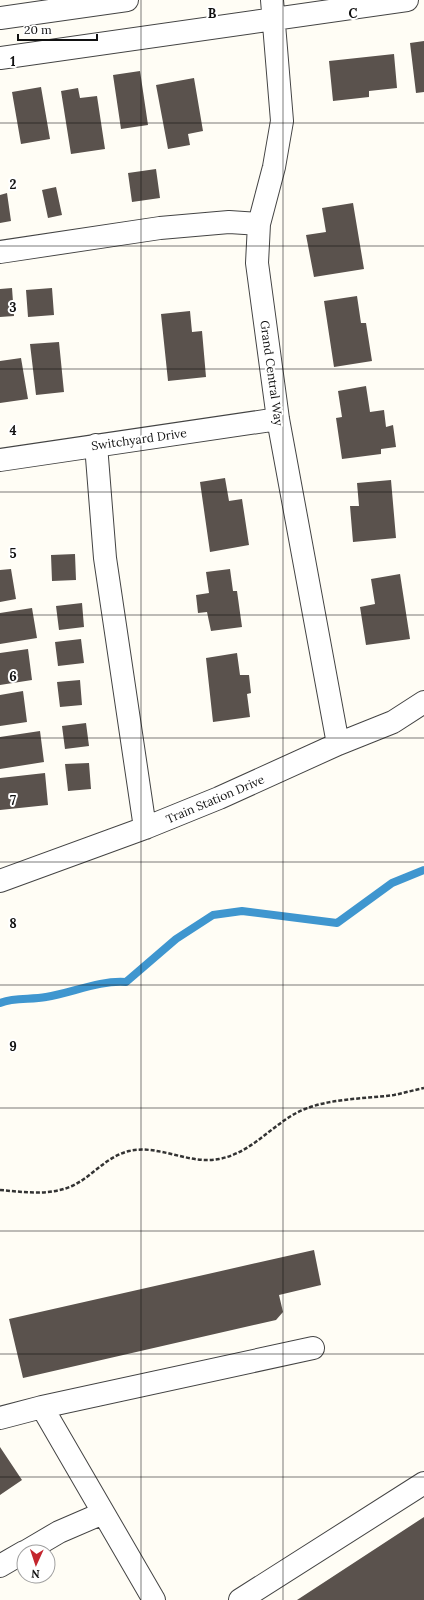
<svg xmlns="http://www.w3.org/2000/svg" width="424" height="1600" font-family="Lora,serif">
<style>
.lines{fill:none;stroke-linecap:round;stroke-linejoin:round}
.stream{stroke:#3f96cf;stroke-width:8}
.building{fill:#5a524d}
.minor-casing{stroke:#444;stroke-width:24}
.path{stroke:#333;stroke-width:2.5;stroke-dasharray:4 2;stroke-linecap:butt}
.minor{stroke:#fff;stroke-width:22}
.grid{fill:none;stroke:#111;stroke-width:1;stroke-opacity:0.55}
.labels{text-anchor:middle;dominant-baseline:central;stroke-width:4;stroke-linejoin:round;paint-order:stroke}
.street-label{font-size:12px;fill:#111;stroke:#fff}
.grid-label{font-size:13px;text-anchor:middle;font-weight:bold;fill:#111;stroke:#fff;stroke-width:4;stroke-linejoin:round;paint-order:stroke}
</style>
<rect width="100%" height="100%" fill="#fffdf5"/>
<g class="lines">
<path class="stream" d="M 0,1003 C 14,997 31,1000 46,997 C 72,993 99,980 126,982 L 176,939 L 213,915 L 242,911 L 337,923 L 392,883 L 424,870"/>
</g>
<path class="building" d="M 424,41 L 424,92 L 416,93 L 410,43 Z
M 394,54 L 397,88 L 369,91 L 369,97 L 333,101 L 329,61 Z
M 140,71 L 148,125 L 121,129 L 113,75 Z
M 194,78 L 203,131 L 188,134 L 190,145 L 168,149 L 156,85 Z
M 41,87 L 50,139 L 21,144 L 12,92 Z
M 78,88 L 80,98 L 97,96 L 105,149 L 71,154 L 61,91 Z
M 156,169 L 160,198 L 132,202 L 128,173 Z
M 56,187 L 62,215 L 48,218 L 42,190 Z
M 7,193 L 11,221 L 0,223 L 0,195 Z
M 353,203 L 364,269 L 314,277 L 306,235 L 326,232 L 322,208 Z
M 12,288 L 14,316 L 0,317 L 0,289 Z
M 52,288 L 54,315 L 28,317 L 26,290 Z
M 357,296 L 361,323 L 366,323 L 372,361 L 334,367 L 324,301 Z
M 190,311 L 192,332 L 202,331 L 206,377 L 168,381 L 161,314 Z
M 59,342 L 64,392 L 36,395 L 30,344 Z
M 21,358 L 28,399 L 0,403 L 0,361 Z
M 366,386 L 370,412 L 384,410 L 386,427 L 393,425 L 396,447 L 381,449 L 381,454 L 342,459 L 336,418 L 342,417 L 338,391 Z
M 225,478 L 229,501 L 242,499 L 249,545 L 210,552 L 200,482 Z
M 391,480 L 396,538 L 353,542 L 350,506 L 359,506 L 357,483 Z
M 75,554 L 76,580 L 52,581 L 51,555 Z
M 11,569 L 16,599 L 0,602 L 0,570 Z
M 230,569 L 233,591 L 237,591 L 242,627 L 211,631 L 207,612 L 198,613 L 196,595 L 209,593 L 206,572 Z
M 400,574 L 410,639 L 366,645 L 360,607 L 375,604 L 371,579 Z
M 82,603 L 84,627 L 59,630 L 56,606 Z
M 32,608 L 37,638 L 0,644 L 0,613 Z
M 81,639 L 84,663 L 58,666 L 55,642 Z
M 28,649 L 32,680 L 0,685 L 0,653 Z
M 237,653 L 240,675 L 249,675 L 251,693 L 247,694 L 250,717 L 213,722 L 206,658 Z
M 80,680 L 82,705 L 60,707 L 57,682 Z
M 23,691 L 27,722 L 0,726 L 0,695 Z
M 86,723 L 89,746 L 65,749 L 62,726 Z
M 40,731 L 44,762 L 0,769 L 0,737 Z
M 89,763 L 91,789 L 68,791 L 65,764 Z
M 45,773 L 48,805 L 0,810 L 0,778 Z
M 314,1250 L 321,1285 L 279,1295 L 283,1312 L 276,1320 L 23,1378 L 9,1319 Z
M 0,1447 L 22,1480 L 0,1495 Z
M 424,1517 L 424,1600 L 297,1600 Z"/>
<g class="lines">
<g class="minor-casing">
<path id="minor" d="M 272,0 L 282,121 L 274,167 L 259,224 L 257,263 L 278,419 L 338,744
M 0,18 L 127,0
M 0,58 L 407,0
M 0,252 L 160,228 L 229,222 L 259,224
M 96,445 L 105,558 L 145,828
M 0,460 L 278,419
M 0,881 L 145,828 L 219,798 L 338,744 L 393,722 L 424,702
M 0,1418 L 42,1407
M 25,1552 L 59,1532 L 103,1513
M 0,1566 L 24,1552
M 154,1600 L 42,1407 L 313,1348
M 240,1600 L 424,1483"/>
</g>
<path class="path" d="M 0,1190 C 24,1192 49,1196 72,1186 C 92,1177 105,1157 129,1151 C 158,1144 190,1165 219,1159 C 255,1152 274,1121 305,1109 C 333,1098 364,1099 394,1095 C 404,1093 414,1090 424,1088"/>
<use href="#minor" class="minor"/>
</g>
<path class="grid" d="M 141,0 L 141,1600M 283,0 L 283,1600M 0,123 L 424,123M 0,246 L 424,246M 0,369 L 424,369M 0,492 L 424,492M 0,615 L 424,615M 0,738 L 424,738M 0,862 L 424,862M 0,985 L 424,985M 0,1108 L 424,1108M 0,1231 L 424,1231M 0,1354 L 424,1354M 0,1477 L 424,1477"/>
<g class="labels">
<g class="street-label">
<text transform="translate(272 373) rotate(82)">Grand Central Way</text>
<text transform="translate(139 439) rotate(-8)">Switchyard Drive</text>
<text transform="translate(215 799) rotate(-23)">Train Station Drive</text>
</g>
</g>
<g class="grid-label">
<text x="212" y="18">B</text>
<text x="353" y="18">C</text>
<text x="13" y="66">1</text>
<text x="13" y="189">2</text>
<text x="13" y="312">3</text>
<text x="13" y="435">4</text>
<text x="13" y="558">5</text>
<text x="13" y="681">6</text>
<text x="13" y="805">7</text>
<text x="13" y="928">8</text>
<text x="13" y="1051">9</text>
</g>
<g transform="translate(36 1564) rotate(183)"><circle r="19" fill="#ffffff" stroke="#a0a0a0"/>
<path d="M0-3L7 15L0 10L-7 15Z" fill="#c4262e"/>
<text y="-6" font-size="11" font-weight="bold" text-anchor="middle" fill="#111111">N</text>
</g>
<path d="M18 34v6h79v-6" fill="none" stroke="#111111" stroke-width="2"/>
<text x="24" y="34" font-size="12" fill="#111111" stroke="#ffffff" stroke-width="3" paint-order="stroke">20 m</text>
</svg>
